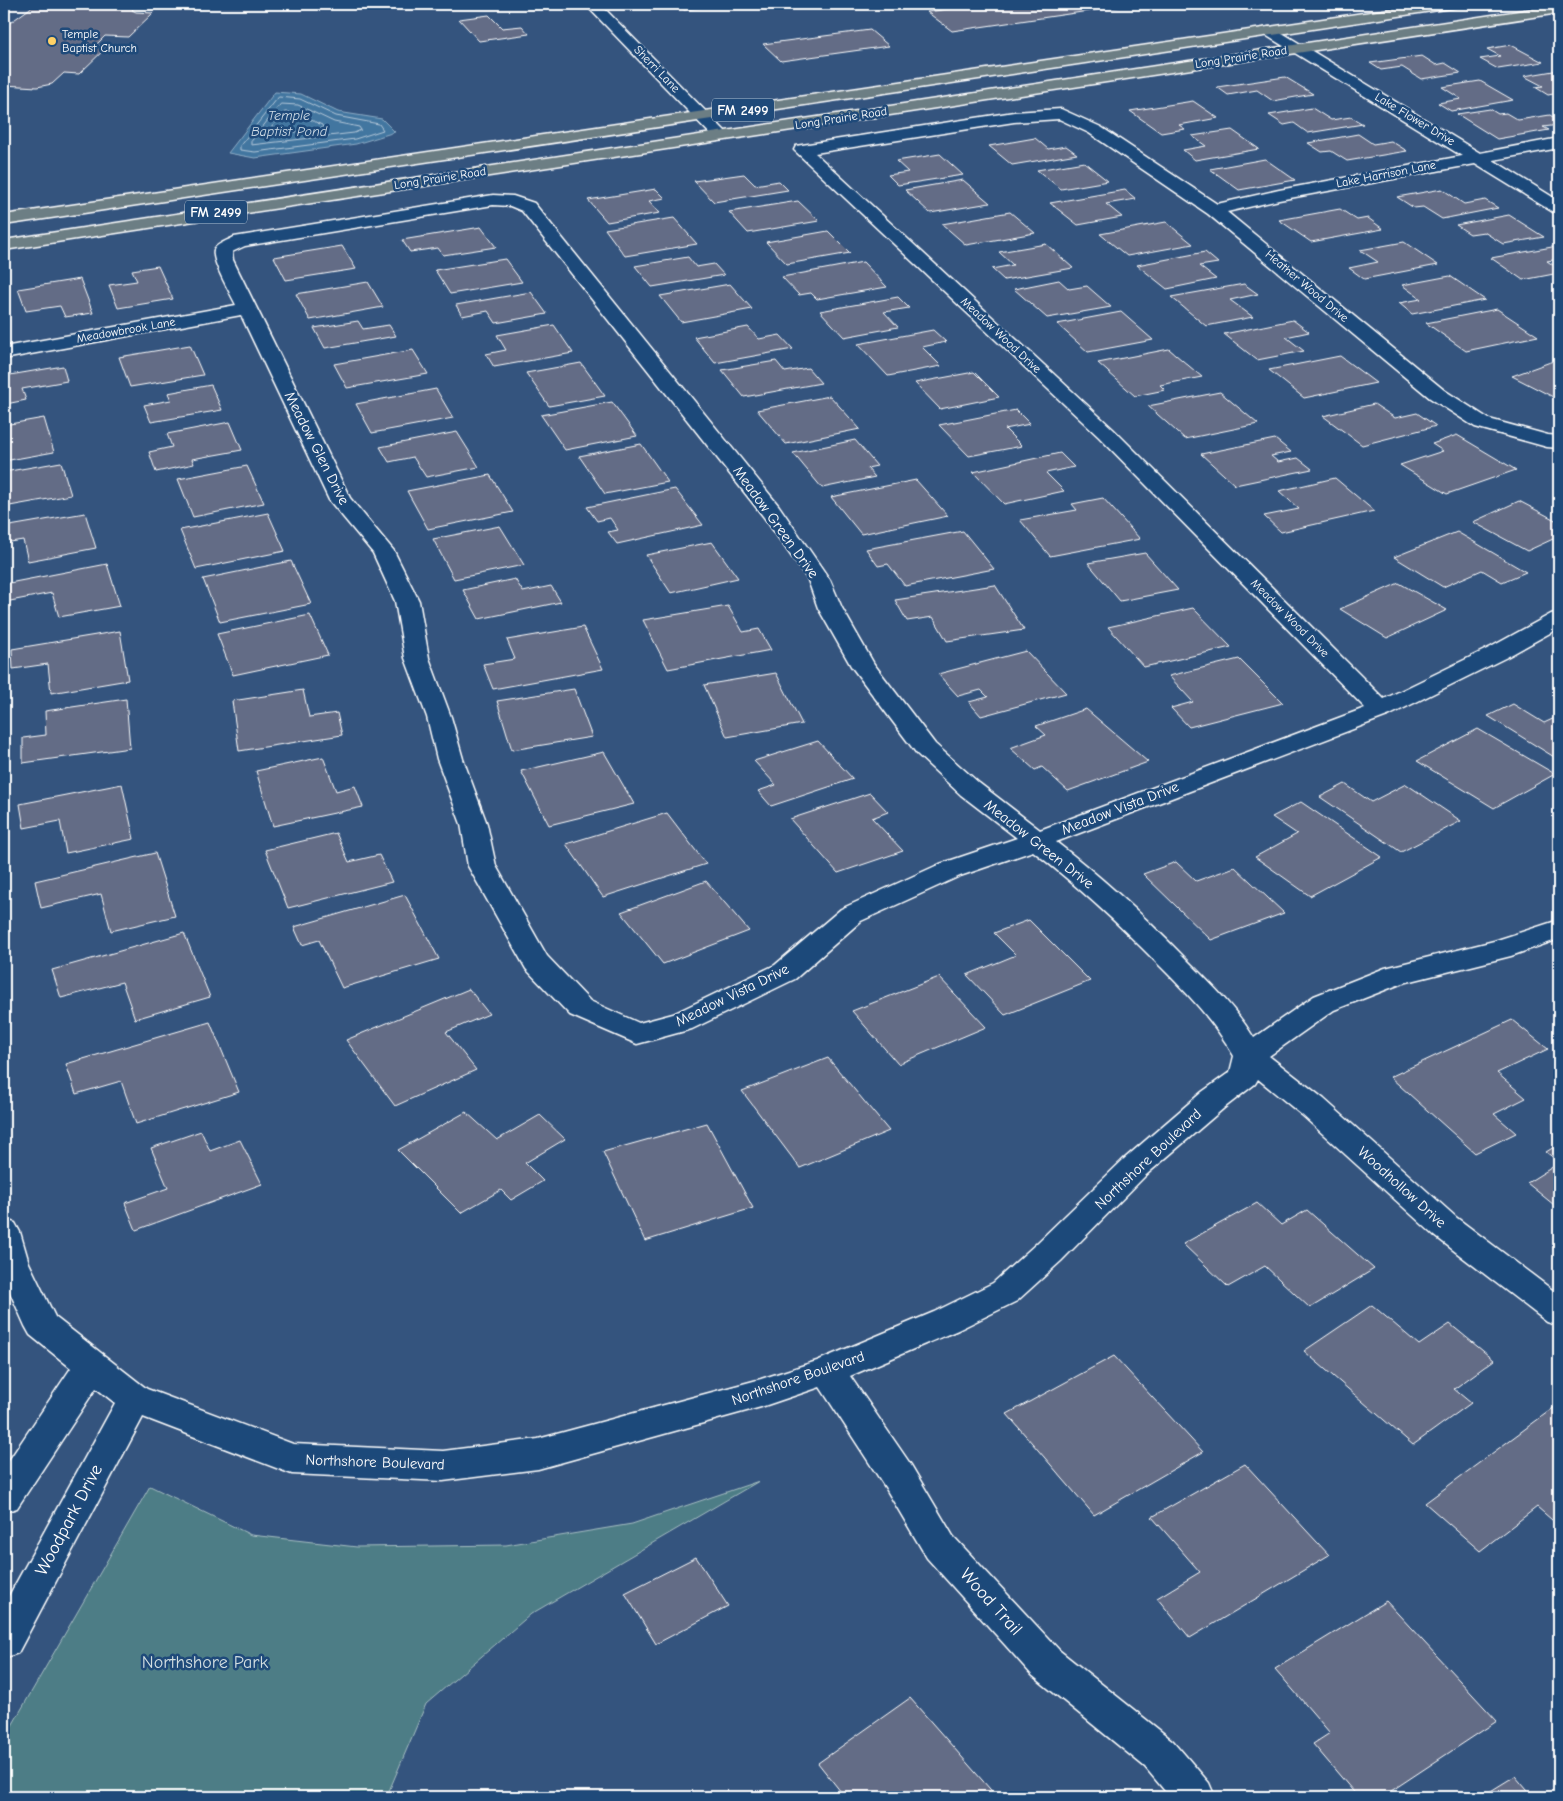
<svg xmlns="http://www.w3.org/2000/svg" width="1563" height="1801" font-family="'Comic Neue',sans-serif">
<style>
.green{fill:#4e7d86;stroke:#a6bec2}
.water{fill:#4376a0;stroke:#8eadc6}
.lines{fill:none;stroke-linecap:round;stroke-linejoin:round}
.shore{stroke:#b4c8d9;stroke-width:1}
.building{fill:#646c86;stroke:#fff}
.minor-casing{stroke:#fff;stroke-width:3}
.major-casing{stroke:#fff;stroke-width:3}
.minor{fill:#1f4a7a;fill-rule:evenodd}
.major{fill:#6c7e84;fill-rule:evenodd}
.poi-dot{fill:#ffd166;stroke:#1f4a7a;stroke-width:2}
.labels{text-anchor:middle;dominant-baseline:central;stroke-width:5;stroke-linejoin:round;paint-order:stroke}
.far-poi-label{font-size:12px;fill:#fff;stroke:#1f4a7a;text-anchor:start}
.far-street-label{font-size:12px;fill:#fff;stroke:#1f4a7a}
.shield{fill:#1f4a7a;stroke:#bcc9d7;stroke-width:1}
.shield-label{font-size:14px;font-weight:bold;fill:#fff}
.far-water-label{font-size:14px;font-style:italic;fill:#d0dde7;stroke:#1f4a7a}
.street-label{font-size:15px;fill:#fff;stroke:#1f4a7a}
.near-street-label{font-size:18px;fill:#fff;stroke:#1f4a7a}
.near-park-label{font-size:18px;fill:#d3dee1;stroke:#1f4a7a}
</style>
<rect width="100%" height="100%" fill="#34547e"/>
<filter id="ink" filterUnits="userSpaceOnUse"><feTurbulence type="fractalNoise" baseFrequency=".02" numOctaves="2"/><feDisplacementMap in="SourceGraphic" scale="10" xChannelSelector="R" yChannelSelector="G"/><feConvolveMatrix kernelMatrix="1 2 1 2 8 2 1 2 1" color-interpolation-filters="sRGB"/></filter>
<g filter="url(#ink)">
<path class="green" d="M 759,1481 L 531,1614 L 426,1704 L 389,1791 L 390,1797 L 4,1797 L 4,1744 L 6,1736 L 150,1486 L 251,1535 L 357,1547 L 506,1545 L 632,1524 Z"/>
<path class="water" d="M 275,92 L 301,94 L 338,112 L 382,119 L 395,132 L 356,144 L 255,158 L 228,153 Z"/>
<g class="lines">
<path class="shore" d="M 279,97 L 300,99 L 336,116 L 379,124 L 383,130 L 355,139 L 255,152 L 240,150 L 240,146 Z
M 281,104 L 298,105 L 334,122 L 359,127 L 361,130 L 354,133 L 251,145 L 251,142 Z
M 285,112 L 296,113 L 322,125 L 323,128 L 268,136 L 267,133 Z"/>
</g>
<path class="building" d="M 36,4 L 138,4 L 132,10 L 136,12 L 153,13 L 128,37 L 105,36 L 95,46 L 108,46 L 79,74 L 64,73 L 52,84 L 37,87 L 4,85 L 4,34 L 6,33 L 4,27 Z
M 677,4 L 720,4 L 721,5 L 684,10 Z
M 985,4 L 1137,4 L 952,31 L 927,12 Z
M 489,15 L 502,28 L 522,26 L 529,34 L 479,41 L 459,19 Z
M 870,30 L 889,46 L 781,61 L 763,44 Z
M 1511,45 L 1543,62 L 1498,69 L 1480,59 L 1500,56 L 1487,49 Z
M 1422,56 L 1436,65 L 1445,63 L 1461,73 L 1421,79 L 1402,67 L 1381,70 L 1370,63 Z
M 1559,70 L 1559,93 L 1548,95 L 1535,87 L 1543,86 L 1524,76 Z
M 1285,77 L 1313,94 L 1273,101 L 1257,90 L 1228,95 L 1217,87 Z
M 1480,81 L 1513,100 L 1451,111 L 1438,103 L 1461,99 L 1442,87 Z
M 1193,101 L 1218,118 L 1179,125 L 1185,129 L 1161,133 L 1130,111 Z
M 1312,108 L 1331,120 L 1351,117 L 1363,124 L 1308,133 L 1294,123 L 1284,125 L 1269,115 Z
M 1490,109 L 1498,114 L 1506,113 L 1518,120 L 1550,115 L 1559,121 L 1559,125 L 1543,127 L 1549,130 L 1497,139 L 1457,114 Z
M 1232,130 L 1259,149 L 1195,160 L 1183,150 L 1206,146 L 1192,136 Z
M 1358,134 L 1373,144 L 1391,141 L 1407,151 L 1347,161 L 1331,151 L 1322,152 L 1308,143 Z
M 1035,138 L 1048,149 L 1066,146 L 1077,154 L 1012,165 L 989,146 Z
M 940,154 L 963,175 L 898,185 L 888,175 L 908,172 L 896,161 Z
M 1265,159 L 1295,180 L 1239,190 L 1210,169 Z
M 1084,162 L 1108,181 L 1061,189 L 1037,170 Z
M 744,174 L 755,185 L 779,181 L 788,190 L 714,202 L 694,181 Z
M 963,180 L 990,203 L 930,213 L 905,190 Z
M 656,189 L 665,198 L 649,201 L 660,213 L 607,222 L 588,200 Z
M 1442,189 L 1464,204 L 1485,200 L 1498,208 L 1442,219 L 1423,207 L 1414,208 L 1397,197 Z
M 1125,190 L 1136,199 L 1106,204 L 1122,217 L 1078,225 L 1050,203 Z
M 798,201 L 819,221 L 748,233 L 729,212 Z
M 1340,209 L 1357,220 L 1368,218 L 1383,229 L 1311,242 L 1279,220 Z
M 1010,212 L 1035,233 L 966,245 L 942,224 Z
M 1509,215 L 1544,237 L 1503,244 L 1484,232 L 1470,234 L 1456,225 Z
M 674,218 L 697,244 L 625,256 L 605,229 Z
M 1166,222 L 1193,244 L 1127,256 L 1100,234 Z
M 481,227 L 496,247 L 443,255 L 438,248 L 410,252 L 402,240 Z
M 828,231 L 850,253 L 787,264 L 766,242 Z
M 1404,242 L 1438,265 L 1364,279 L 1349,268 L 1378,262 L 1360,250 Z
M 1046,244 L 1073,268 L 1004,280 L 992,269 L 1013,265 L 999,252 Z
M 342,246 L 356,269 L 286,280 L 274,257 Z
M 1552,247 L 1559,251 L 1559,259 L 1547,261 L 1559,269 L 1559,273 L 1523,280 L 1491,258 Z
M 1205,252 L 1218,263 L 1199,266 L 1216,279 L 1167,289 L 1137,265 Z
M 688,257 L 696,267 L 714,264 L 724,275 L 652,287 L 635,266 Z
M 505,259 L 522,282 L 450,294 L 435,270 Z
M 863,262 L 887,287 L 817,299 L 811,293 L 799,295 L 782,277 Z
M 158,266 L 173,299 L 118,308 L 109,285 L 137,281 L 132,270 Z
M 1450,276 L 1485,300 L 1412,314 L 1399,303 L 1421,299 L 1402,285 Z
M 80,279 L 93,313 L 65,317 L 60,306 L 26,311 L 18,289 Z
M 1059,280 L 1069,289 L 1087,286 L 1111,307 L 1047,318 L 1014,289 Z
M 368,282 L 383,307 L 310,320 L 296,294 Z
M 730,284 L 752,309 L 681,322 L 660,296 Z
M 1244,284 L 1258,294 L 1230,300 L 1253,317 L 1206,326 L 1171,297 Z
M 531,292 L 547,314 L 496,323 L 488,311 L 462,316 L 456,305 Z
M 898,297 L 909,308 L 884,312 L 898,327 L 844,337 L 820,311 Z
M 1497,309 L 1538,336 L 1466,351 L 1426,323 Z
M 1121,312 L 1153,340 L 1088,352 L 1057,324 Z
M 1293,320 L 1309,332 L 1286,337 L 1304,351 L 1257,360 L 1224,334 Z
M 358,321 L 363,329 L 389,325 L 396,336 L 325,348 L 314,328 Z
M 554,325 L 573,353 L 494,367 L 486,354 L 506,350 L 497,335 Z
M 748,327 L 759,339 L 780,335 L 793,349 L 715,363 L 694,337 Z
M 933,330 L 946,342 L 922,347 L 941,366 L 888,376 L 858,344 Z
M 190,345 L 203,375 L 130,387 L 119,357 Z
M 1169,349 L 1202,377 L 1160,385 L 1165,390 L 1135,396 L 1098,363 Z
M 413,350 L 428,374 L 347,388 L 334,364 Z
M 1340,356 L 1376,383 L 1304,398 L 1269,370 Z
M 1556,360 L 1559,361 L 1559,400 L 1512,376 Z
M 776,361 L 785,372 L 808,368 L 821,383 L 744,397 L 722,370 Z
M 581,363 L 605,396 L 549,406 L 526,373 Z
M 63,366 L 67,381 L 22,389 L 26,400 L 6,404 L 9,412 L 4,413 L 4,376 Z
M 974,372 L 999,397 L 940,409 L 915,383 Z
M 211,385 L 222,410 L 151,422 L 144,405 L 171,400 L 168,393 Z
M 436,389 L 453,418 L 372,433 L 356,404 Z
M 1220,392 L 1258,424 L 1185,439 L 1148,406 Z
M 830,396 L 860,429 L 786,444 L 757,410 Z
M 612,402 L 637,436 L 565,450 L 541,415 Z
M 1374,404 L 1395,418 L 1417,413 L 1436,426 L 1362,445 L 1323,416 Z
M 1016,410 L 1030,424 L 1005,429 L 1022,446 L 969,456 L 939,425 Z
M 44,418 L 54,452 L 4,461 L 4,425 Z
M 230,422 L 242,450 L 192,459 L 194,464 L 156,472 L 149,452 L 172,447 L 167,434 Z
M 457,432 L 479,467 L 426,477 L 413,457 L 389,462 L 380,447 Z
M 1457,435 L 1516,470 L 1447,494 L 1400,465 L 1443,451 L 1432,444 Z
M 1275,439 L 1291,452 L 1271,456 L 1278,462 L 1298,458 L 1312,469 L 1235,485 L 1201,454 Z
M 855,440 L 877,466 L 867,468 L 875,477 L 822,488 L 793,453 Z
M 641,444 L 668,482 L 605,494 L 579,456 Z
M 1060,453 L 1074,467 L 1046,473 L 1064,491 L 1004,504 L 973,472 Z
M 61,462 L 71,495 L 4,507 L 4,472 Z
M 247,466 L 264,503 L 193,517 L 178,479 Z
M 490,475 L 513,512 L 428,529 L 407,491 Z
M 1335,478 L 1374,511 L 1281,532 L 1264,516 L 1299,509 L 1279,491 Z
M 916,480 L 948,516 L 861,534 L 831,497 Z
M 675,489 L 703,525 L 617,544 L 608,532 L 618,530 L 610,518 L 597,521 L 587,507 Z
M 1103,498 L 1140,539 L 1050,556 L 1020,520 L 1077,510 L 1072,504 Z
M 1519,501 L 1559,522 L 1559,542 L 1553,539 L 1527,551 L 1473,522 Z
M 85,513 L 96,548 L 28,561 L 23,540 L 4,543 L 4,527 Z
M 268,513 L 285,551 L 196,569 L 180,530 Z
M 500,526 L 524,565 L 454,579 L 433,539 Z
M 963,531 L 994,569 L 905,586 L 888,564 L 878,566 L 866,549 Z
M 1457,532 L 1526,572 L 1502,582 L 1482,570 L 1443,587 L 1394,557 Z
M 712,542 L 738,578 L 671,593 L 646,555 Z
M 1145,553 L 1178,590 L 1120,601 L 1088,563 Z
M 291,561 L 311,604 L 220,622 L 203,579 Z
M 107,564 L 120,606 L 59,617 L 52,593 L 5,602 L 4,584 Z
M 515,579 L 523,592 L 551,586 L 561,602 L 479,619 L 463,590 Z
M 1399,583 L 1447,610 L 1387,638 L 1340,609 Z
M 995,585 L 1024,630 L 947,641 L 933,617 L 907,621 L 895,600 Z
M 728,606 L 743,632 L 759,629 L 771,650 L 668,669 L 643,620 Z
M 1193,608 L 1231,647 L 1144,667 L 1108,627 Z
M 310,615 L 328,655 L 233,675 L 217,634 Z
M 583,627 L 603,669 L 493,689 L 483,664 L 515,659 L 507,640 Z
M 120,631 L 128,680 L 51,693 L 48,664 L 13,669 L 12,649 Z
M 1026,651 L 1066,693 L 981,716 L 969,702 L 988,697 L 981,690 L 958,696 L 938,674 Z
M 1239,659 L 1283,703 L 1189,727 L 1171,708 L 1193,702 L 1169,676 Z
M 776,673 L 802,724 L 727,737 L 704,685 Z
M 574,689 L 592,737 L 512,750 L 497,701 Z
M 303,690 L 309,717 L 337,713 L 342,735 L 239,751 L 232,701 Z
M 126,699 L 130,748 L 23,763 L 23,738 L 46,735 L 45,711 Z
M 1513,704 L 1544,723 L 1559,716 L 1559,760 L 1488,716 Z
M 1086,709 L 1148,762 L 1068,791 L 1042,767 L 1035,770 L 1010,748 L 1046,735 L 1036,726 Z
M 1478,729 L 1555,774 L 1494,808 L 1417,761 Z
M 818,741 L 853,779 L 771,806 L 758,791 L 776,785 L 754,761 Z
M 604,752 L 634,804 L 549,825 L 521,771 Z
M 323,757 L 336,791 L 355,786 L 363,807 L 273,826 L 256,771 Z
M 122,784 L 134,839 L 66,853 L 60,821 L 24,828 L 20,804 Z
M 1345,784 L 1371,802 L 1406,784 L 1461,821 L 1401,852 L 1320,797 Z
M 870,793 L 888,812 L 872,818 L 903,851 L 838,873 L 790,819 Z
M 1301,802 L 1382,857 L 1310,896 L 1255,857 L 1297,834 L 1272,817 Z
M 667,813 L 706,864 L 603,897 L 566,844 Z
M 336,833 L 349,862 L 379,855 L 392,882 L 288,908 L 265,850 Z
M 155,853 L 175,916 L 111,931 L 101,894 L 41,908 L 35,881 Z
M 1176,862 L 1196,881 L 1235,867 L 1284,913 L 1211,940 L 1143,874 Z
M 706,881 L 749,931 L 663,964 L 621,912 Z
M 405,895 L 439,959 L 342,988 L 319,940 L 302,945 L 294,927 Z
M 1029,920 L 1090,981 L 1005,1015 L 967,975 L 1016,955 L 994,933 Z
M 184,933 L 210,997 L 135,1019 L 122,982 L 61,998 L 52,970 Z
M 939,977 L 986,1027 L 898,1064 L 852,1011 Z
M 469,989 L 489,1014 L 446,1032 L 476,1070 L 395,1106 L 346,1040 Z
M 1512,1020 L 1548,1049 L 1497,1073 L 1526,1098 L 1494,1114 L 1516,1133 L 1475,1153 L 1390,1077 Z
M 210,1022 L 239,1092 L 136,1124 L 121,1081 L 76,1094 L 66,1064 Z
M 828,1058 L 889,1131 L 800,1168 L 742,1091 Z
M 466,1112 L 497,1140 L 540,1115 L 565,1139 L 525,1163 L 543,1181 L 511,1200 L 501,1190 L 461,1213 L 398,1150 Z
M 707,1123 L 753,1208 L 645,1241 L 603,1152 Z
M 201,1131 L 210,1151 L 240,1140 L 262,1184 L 136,1230 L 125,1203 L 168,1188 L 151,1148 Z
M 1559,1144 L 1559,1162 L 1546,1152 Z
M 1559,1163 L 1559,1209 L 1527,1183 Z
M 1257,1203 L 1281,1225 L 1307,1210 L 1374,1269 L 1310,1308 L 1265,1266 L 1228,1287 L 1183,1244 Z
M 1372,1305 L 1419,1345 L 1450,1324 L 1494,1360 L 1454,1389 L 1471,1403 L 1413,1445 L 1304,1351 Z
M 1114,1356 L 1203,1452 L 1094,1515 L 1007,1414 Z
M 1556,1406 L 1559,1408 L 1559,1526 L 1537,1507 L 1480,1551 L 1425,1503 Z
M 1245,1464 L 1329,1555 L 1190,1638 L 1157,1598 L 1200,1572 L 1152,1517 Z
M 696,1557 L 728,1606 L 656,1644 L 625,1593 Z
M 1386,1601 L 1497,1721 L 1382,1797 L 1358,1797 L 1313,1744 L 1330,1733 L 1275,1669 Z
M 910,1698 L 997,1797 L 845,1797 L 818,1763 Z
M 1515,1776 L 1533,1797 L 1481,1797 Z"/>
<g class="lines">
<g class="minor-casing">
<path id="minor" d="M 585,4 L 600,4 L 727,133 L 729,136 L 727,139 L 715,139 Z
M 1269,27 L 1274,28 L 1480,153 L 1559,138 L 1559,148 L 1493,160 L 1559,201 L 1559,213 L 1553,212 L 1475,164 L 1279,200 L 1227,212 L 1444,390 L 1489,419 L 1548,435 L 1559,436 L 1559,448 L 1547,447 L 1475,427 L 1430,398 L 1208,214 L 1089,133 L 1059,119 L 1014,122 L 815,153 L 1113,429 L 1384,699 L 1491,647 L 1551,614 L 1559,612 L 1559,628 L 1507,657 L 1390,715 L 1056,842 C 1102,877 1144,916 1184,957 C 1210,983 1235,1007 1254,1038 L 1314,996 L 1385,968 L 1494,941 L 1559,920 L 1559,939 L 1511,956 L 1403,983 L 1334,1010 L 1269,1056 L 1324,1099 L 1457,1218 L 1559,1295 L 1559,1326 L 1547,1322 L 1435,1236 L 1302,1115 L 1258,1079 L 1255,1084 L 1224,1108 L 1146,1175 L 1061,1261 L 1017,1301 L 958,1330 L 850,1376 L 911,1465 L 953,1536 L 1060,1651 L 1173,1741 L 1209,1783 L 1215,1797 L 1170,1797 L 1145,1767 L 1032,1675 L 927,1558 L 885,1487 L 820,1387 L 761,1407 L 538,1469 L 443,1481 L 292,1474 L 143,1417 L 18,1653 L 4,1658 L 4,1605 L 115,1403 L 96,1388 L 17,1508 L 4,1512 L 4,1468 L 71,1368 L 30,1335 L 25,1326 L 4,1279 L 4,1220 L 15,1223 L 20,1232 L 29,1263 L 55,1317 L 147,1389 L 293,1444 L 443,1451 L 538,1439 L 761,1379 L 817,1361 L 934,1312 L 993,1283 L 1037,1243 L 1124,1159 L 1202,1092 L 1230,1072 L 1234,1056 C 1214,1021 1188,994 1160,966 C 1120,925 1078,886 1033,851 L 960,876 L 861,921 L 795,979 L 692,1029 L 637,1044 L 570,1015 L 526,969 L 468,866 L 461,824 L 437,759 L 427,717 L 405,658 L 395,601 L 373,553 L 329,500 L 241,315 L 4,359 L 4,347 L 236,305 C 231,294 211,261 214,250 C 216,244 229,240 234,237 L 493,195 L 513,196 L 534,203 L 779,506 L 830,580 L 842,608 L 874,664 L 935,744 L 979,783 L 1040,830 L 1365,708 L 1099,437 L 794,150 L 796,146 L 802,145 L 1014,112 L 1061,109 L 1101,127 L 1217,204 L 1279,190 L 1462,156 L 1264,34 L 1262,31 L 1264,28 ZM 493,205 L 510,206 L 522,211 L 763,516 L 808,580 L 818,608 L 851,666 L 917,754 L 961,795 L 1017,838 L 940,864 L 841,909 L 775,965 L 673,1014 L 639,1023 L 590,1001 L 547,956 L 496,866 L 487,824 L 463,759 L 451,717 L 429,658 L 419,601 L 394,551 L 350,498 L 233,260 L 232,252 L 245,246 Z"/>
</g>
<g class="major-casing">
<path id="major" d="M 1424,4 L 1459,4 L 1457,7 L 1452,8 L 4,225 L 4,215 Z
M 1559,5 L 1559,13 L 4,250 L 4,240 Z"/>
</g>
<use href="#minor" class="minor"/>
<use href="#major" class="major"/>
</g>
</g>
<circle class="poi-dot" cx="52" cy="41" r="5"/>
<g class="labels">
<g class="far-poi-label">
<text x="62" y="34">Temple<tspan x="62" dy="14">Baptist Church</tspan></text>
</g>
<g class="far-street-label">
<text transform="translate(1241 57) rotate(-9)">Long Prairie Road</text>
<text transform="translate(657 69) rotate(46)">Sherri Lane</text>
<text transform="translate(841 118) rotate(-9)">Long Prairie Road</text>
<text transform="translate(1415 119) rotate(31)">Lake Flower Drive</text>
<text transform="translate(1386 174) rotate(-11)">Lake Harrison Lane</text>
<text transform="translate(440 178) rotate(-9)">Long Prairie Road</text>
<text transform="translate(1307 286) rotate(40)">Heather Wood Drive</text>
<text transform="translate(126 330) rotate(-10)">Meadowbrook Lane</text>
<text transform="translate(1001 335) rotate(43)">Meadow Wood Drive</text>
<text transform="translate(1290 618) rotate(45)">Meadow Wood Drive</text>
</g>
<g class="shield">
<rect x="712" y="98.5" width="62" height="23" rx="4"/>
<rect x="185" y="200.5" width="62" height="23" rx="4"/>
</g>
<g class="shield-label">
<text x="743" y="110">FM 2499</text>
<text x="216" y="212">FM 2499</text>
</g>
<g class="far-water-label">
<text x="289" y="115">Temple<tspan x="289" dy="16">Baptist Pond</tspan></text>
</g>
<g class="street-label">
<text transform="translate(317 448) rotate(63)">Meadow Glen Drive</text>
<text transform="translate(776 522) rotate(54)">Meadow Green Drive</text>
<text transform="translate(1120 808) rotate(-21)">Meadow Vista Drive</text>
<text transform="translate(1039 844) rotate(38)">Meadow Green Drive</text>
<text transform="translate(732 995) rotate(-26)">Meadow Vista Drive</text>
<text transform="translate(1148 1159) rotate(-43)">Northshore Boulevard</text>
<text transform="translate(1402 1187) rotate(42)">Woodhollow Drive</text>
<text transform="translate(798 1378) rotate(-19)">Northshore Boulevard</text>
<text transform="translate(375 1462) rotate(2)">Northshore Boulevard</text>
</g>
<g class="near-street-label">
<text transform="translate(69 1520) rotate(-62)">Woodpark Drive</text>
<text transform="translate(991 1602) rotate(48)">Wood Trail</text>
</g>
<g class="near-park-label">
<text x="205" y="1662">Northshore Park</text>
</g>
</g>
<rect width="1563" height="1801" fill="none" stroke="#1f4a7a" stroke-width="20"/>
<rect x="10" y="10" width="1543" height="1781" fill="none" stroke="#fff" stroke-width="2" filter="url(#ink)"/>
</svg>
